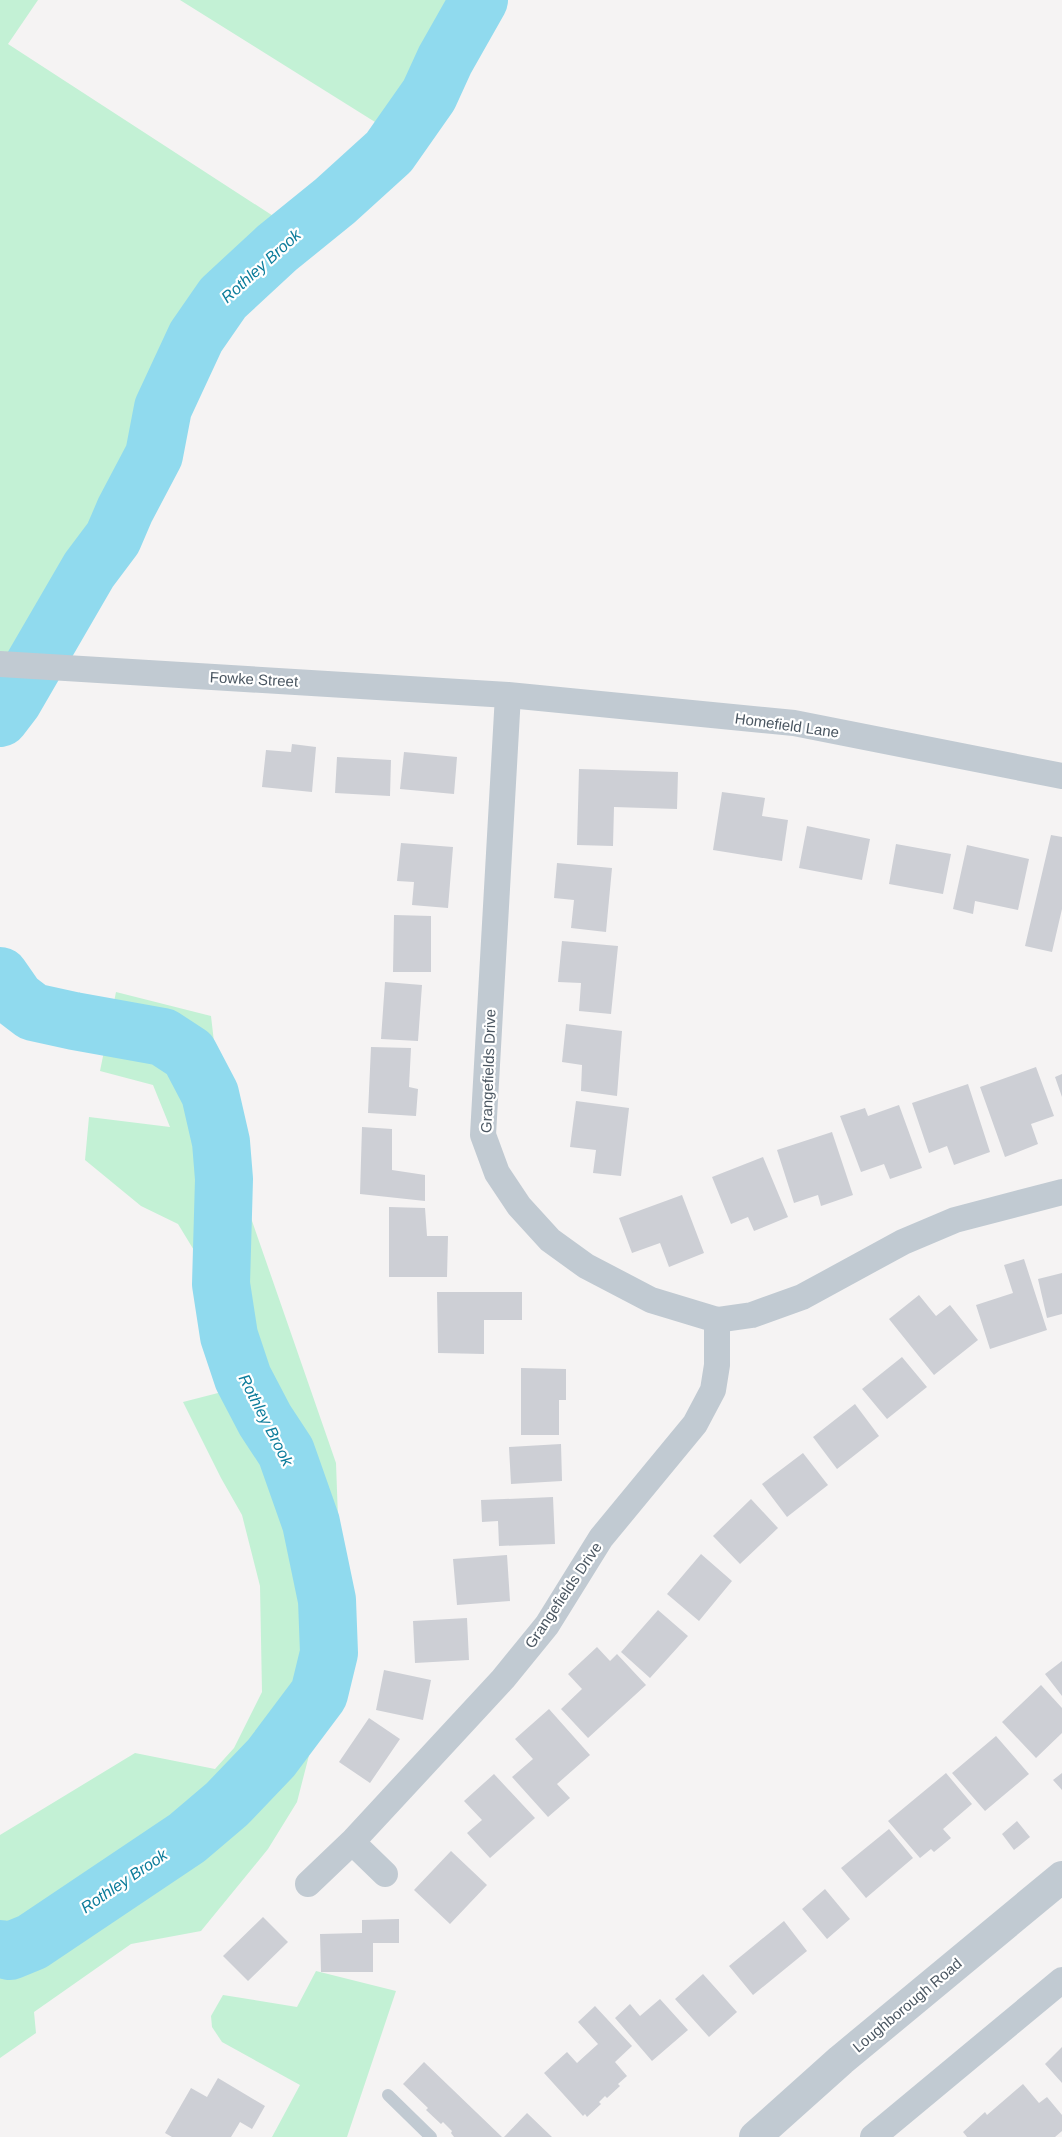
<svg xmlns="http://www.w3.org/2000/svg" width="1062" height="2137" font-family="Helvetica,sans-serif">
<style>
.green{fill:#c3f1d5}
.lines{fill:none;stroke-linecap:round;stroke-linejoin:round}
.river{stroke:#90daee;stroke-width:58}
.building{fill:#cdcfd5}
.service{stroke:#c1cad2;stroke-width:12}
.minor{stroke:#c1cad2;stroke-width:26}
.tertiary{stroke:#c1cad2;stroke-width:32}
.labels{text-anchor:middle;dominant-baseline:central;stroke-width:4.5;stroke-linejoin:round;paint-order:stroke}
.street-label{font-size:15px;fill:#4a5661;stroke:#fff}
.water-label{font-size:16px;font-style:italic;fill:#0c7c9b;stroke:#fff}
</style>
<rect width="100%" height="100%" fill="#f5f3f3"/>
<path class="green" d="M 0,0 L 38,0 L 8,44 L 287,225 L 251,258 L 184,335 L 154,402 L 144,454 L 105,535 L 80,563 L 20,655 L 0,653 Z
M 180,0 L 478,0 L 474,12 L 399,137 Z
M 116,992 L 211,1016 L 226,1146 L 336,1463 L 342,1627 L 297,1802 L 268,1849 L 201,1931 L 131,1944 L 34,2012 L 36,2033 L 0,2058 L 0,1835 L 135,1753 L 215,1769 L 234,1748 L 262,1692 L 260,1586 L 242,1515 L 221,1478 L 183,1402 L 218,1393 L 228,1357 L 217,1288 L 178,1224 L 141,1206 L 85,1160 L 89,1117 L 170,1127 L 153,1085 L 100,1071 Z
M 316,1971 L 396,1991 L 347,2137 L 272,2137 L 300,2085 L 222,2042 L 212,2027 L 211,2016 L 223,1995 L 297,2007 Z"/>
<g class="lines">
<path class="river" d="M 0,718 L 13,701 L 89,570 L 113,538 L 125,510 L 154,455 L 163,408 L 196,337 L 223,298 L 277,248 L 335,201 L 389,152 L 429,95 L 445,60 L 479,0
M 0,976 L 16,999 L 33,1012 L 74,1021 L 163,1037 L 189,1054 L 210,1094 L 221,1142 L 224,1179 L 221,1284 L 229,1336 L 243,1378 L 265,1420 L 286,1452 L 311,1523 L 327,1600 L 329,1653 L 319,1694 L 271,1758 L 227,1804 L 187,1838 L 32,1942 L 10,1951 L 0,1949"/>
</g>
<path class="building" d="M 292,744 L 316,747 L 312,792 L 262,787 L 266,750 L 291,752 Z
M 404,752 L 457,757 L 454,794 L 400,789 Z
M 337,757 L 391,760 L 390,796 L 335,793 Z
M 579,769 L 678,772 L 677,809 L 614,807 L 613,846 L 577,845 Z
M 722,792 L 765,798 L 762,816 L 788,820 L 782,861 L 713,850 Z
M 807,826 L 870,839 L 862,880 L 799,868 Z
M 1051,835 L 1062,837 L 1062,909 L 1052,952 L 1025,946 Z
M 401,843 L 453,847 L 448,908 L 412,905 L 414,882 L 397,881 Z
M 896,844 L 951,854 L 943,894 L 889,884 Z
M 967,845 L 1029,859 L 1018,910 L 975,901 L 973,914 L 953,909 Z
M 557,863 L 612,868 L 606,932 L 571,928 L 574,900 L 554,898 Z
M 394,915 L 431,916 L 431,972 L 393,972 Z
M 562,941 L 618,946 L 611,1014 L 579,1011 L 581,983 L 558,982 Z
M 385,982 L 422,985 L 418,1041 L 381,1039 Z
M 566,1024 L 622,1031 L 617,1096 L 581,1091 L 582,1065 L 562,1062 Z
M 371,1047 L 411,1048 L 409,1087 L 418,1089 L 416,1116 L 368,1113 Z
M 1036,1067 L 1054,1116 L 1031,1124 L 1038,1144 L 1005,1157 L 980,1087 Z
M 1062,1074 L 1062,1097 L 1055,1077 Z
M 968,1084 L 990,1152 L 954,1165 L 947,1146 L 929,1153 L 912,1103 Z
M 576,1101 L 629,1108 L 621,1176 L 593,1173 L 596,1150 L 570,1147 Z
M 899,1105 L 922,1168 L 890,1179 L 884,1164 L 861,1172 L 840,1116 L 865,1108 L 868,1116 Z
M 362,1127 L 392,1129 L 392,1170 L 425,1175 L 425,1201 L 360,1194 Z
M 832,1132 L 853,1195 L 821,1206 L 818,1195 L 794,1203 L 777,1150 Z
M 763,1157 L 788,1217 L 754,1231 L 748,1217 L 731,1224 L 712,1177 Z
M 682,1195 L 704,1253 L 669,1267 L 660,1243 L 632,1253 L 619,1218 Z
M 389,1207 L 425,1208 L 427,1236 L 448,1236 L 447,1277 L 389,1277 Z
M 1024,1259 L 1047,1330 L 990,1349 L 976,1305 L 1013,1293 L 1004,1265 Z
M 1062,1273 L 1062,1314 L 1047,1318 L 1038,1279 Z
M 437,1292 L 522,1292 L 522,1320 L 484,1320 L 484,1354 L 438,1353 Z
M 919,1295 L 936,1316 L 950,1305 L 978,1340 L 934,1375 L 889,1319 Z
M 902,1357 L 927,1387 L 887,1419 L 862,1389 Z
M 521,1368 L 566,1369 L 566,1400 L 559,1400 L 559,1435 L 521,1435 Z
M 855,1404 L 879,1436 L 837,1469 L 813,1437 Z
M 561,1444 L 562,1481 L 511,1484 L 509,1447 Z
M 803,1453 L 828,1485 L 787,1517 L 762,1484 Z
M 553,1497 L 555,1544 L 499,1546 L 498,1521 L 482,1522 L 481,1500 Z
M 751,1499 L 778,1528 L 740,1564 L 713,1536 Z
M 701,1554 L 732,1581 L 699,1621 L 667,1594 Z
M 507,1555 L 510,1601 L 457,1605 L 453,1559 Z
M 658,1610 L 688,1636 L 650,1678 L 621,1652 Z
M 467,1618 L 469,1660 L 415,1663 L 413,1621 Z
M 597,1647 L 610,1661 L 617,1654 L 646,1685 L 588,1738 L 561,1709 L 582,1689 L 568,1674 Z
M 1062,1661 L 1062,1696 L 1045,1674 Z
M 384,1670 L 431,1680 L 423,1720 L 376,1710 Z
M 1041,1685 L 1062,1708 L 1062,1733 L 1036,1758 L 1002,1722 Z
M 549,1709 L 590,1755 L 557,1784 L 570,1798 L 548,1817 L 512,1777 L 533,1759 L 515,1739 Z
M 369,1718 L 400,1739 L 370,1783 L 339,1762 Z
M 996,1736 L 1029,1774 L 985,1811 L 952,1773 Z
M 946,1773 L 972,1804 L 943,1829 L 951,1838 L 934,1852 L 931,1849 L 920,1858 L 888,1821 Z
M 1062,1773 L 1062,1790 L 1053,1780 Z
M 494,1774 L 535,1818 L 490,1858 L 467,1833 L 482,1820 L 464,1801 Z
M 1017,1821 L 1030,1837 L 1014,1850 L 1002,1834 Z
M 889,1829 L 913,1858 L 866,1898 L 841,1868 Z
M 451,1851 L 487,1885 L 450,1924 L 414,1890 Z
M 825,1889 L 850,1919 L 827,1939 L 802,1909 Z
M 263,1917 L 288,1942 L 248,1981 L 223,1956 Z
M 399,1919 L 399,1943 L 373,1943 L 373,1972 L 321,1972 L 320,1934 L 362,1933 L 362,1920 Z
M 784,1921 L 807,1951 L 753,1995 L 729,1966 Z
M 703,1974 L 737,2012 L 709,2037 L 675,1999 Z
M 660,1999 L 688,2030 L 652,2061 L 615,2018 L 630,2004 L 640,2016 Z
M 595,2006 L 632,2046 L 615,2062 L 627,2076 L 618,2084 L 620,2086 L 607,2098 L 605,2096 L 599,2102 L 601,2104 L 587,2117 L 585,2114 L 583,2116 L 544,2073 L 567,2052 L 577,2063 L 598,2044 L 578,2022 Z
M 1062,2047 L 1062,2083 L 1045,2064 Z
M 424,2062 L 502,2137 L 454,2137 L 451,2133 L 452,2131 L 443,2122 L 441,2124 L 426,2110 L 428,2108 L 403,2084 Z
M 218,2078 L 265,2106 L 252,2129 L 240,2122 L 231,2137 L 172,2137 L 165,2133 L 191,2088 L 207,2097 Z
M 1023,2084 L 1039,2103 L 1047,2097 L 1062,2115 L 1062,2131 L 1055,2137 L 967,2137 L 963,2132 L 985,2112 L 987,2115 Z
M 527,2113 L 552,2137 L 504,2137 Z"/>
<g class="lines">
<path class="service" d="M 388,2095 L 431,2137"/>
<path class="minor" d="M 0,664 L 508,695 L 794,723 L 1062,776
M 508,695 L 483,1135 L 497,1173 L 519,1206 L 550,1240 L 586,1266 L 651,1300 L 717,1320 L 752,1315 L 802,1297 L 903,1242 L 955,1220 L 1062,1192
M 352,1842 L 385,1874
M 308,1884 L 352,1842 L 503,1679 L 547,1625 L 601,1538 L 695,1424 L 713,1390 L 717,1365 L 717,1320
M 873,2137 L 1062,1980"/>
<path class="tertiary" d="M 755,2137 L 841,2060 L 1062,1877"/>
</g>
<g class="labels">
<g class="street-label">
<text transform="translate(254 679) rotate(3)">Fowke Street</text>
<text transform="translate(787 725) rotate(8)">Homefield Lane</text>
<text transform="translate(488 1071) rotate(-88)">Grangefields Drive</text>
<text transform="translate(563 1595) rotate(-56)">Grangefields Drive</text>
<text transform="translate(907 2005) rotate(-40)">Loughborough Road</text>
</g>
<g class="water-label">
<text transform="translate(261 266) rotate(-42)">Rothley Brook</text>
<text transform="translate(266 1420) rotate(63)">Rothley Brook</text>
<text transform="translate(124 1881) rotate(-34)">Rothley Brook</text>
</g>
</g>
</svg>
